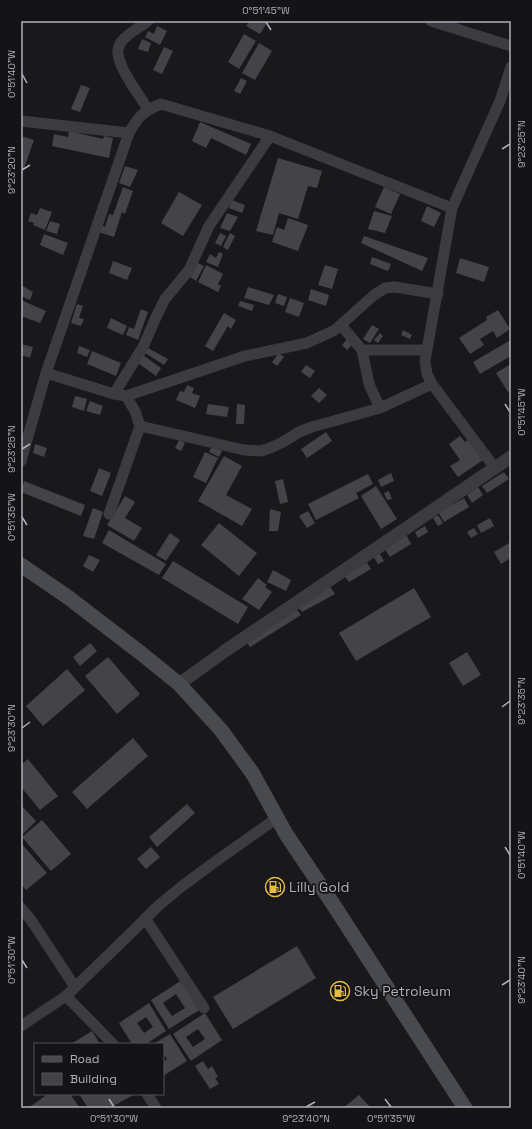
<svg xmlns="http://www.w3.org/2000/svg" width="532" height="1129" font-family="'Space Grotesk',sans-serif">
<style>
.building{fill:#444448;fill-rule:evenodd}
.lines{fill:none;stroke-linecap:round;stroke-linejoin:round}
.minor{stroke:#3b3b40;stroke-width:11}
.tertiary{stroke:#3b3b40;stroke-width:13}
.secondary{stroke:#494a50;stroke-width:15}
.ticks{fill:none;stroke:#adb0ba;stroke-width:1.5}
.labels{text-anchor:middle;dominant-baseline:central;stroke-width:3.5;stroke-linejoin:round;paint-order:stroke}
.poi-label{font-size:14px;fill:#adb0ba;stroke:#141416;text-anchor:start}
.neatline{fill:none;stroke:#adb0ba;stroke-width:1.5}
.ticks-label{font-size:10px;text-anchor:middle;fill:#adb0ba}
</style>
<rect width="100%" height="100%" fill="#19191b"/>
<path class="building" d="M 250,21 L 268,21 L 260,34 L 246,26 Z
M 157,26 L 167,31 L 160,45 L 145,37 L 148,31 L 154,34 Z
M 244,34 L 256,41 L 239,69 L 228,62 Z
M 142,39 L 151,43 L 148,52 L 138,49 Z
M 259,43 L 272,51 L 255,80 L 242,73 Z
M 164,47 L 173,51 L 162,74 L 153,70 Z
M 241,78 L 247,81 L 240,94 L 234,91 Z
M 81,85 L 90,88 L 80,112 L 71,109 Z
M 200,122 L 251,144 L 246,155 L 211,138 L 206,148 L 192,141 Z
M 69,131 L 103,139 L 104,136 L 113,138 L 109,158 L 52,146 L 54,134 L 68,137 Z
M 21,136 L 34,140 L 21,177 Z
M 278,158 L 322,171 L 317,188 L 308,186 L 298,219 L 279,213 L 273,235 L 256,231 Z
M 125,166 L 138,170 L 130,187 L 119,183 Z
M 123,187 L 133,191 L 125,214 L 122,212 L 114,237 L 99,232 L 101,225 L 105,227 L 109,214 L 113,215 Z
M 384,187 L 400,194 L 391,214 L 375,207 Z
M 179,192 L 202,205 L 183,236 L 161,223 Z
M 232,200 L 245,205 L 242,213 L 229,208 Z
M 427,206 L 441,213 L 434,227 L 421,221 Z
M 40,208 L 52,212 L 45,230 L 33,225 L 34,223 L 28,221 L 31,213 L 37,215 Z
M 374,211 L 392,216 L 385,233 L 368,229 Z
M 227,213 L 238,217 L 230,231 L 220,228 Z
M 288,218 L 308,225 L 298,251 L 272,242 L 277,227 L 284,230 Z
M 50,221 L 60,224 L 57,234 L 46,231 Z
M 220,233 L 226,236 L 221,246 L 215,243 Z
M 230,233 L 235,236 L 228,250 L 223,247 Z
M 44,234 L 68,243 L 63,255 L 40,245 Z
M 364,236 L 428,258 L 422,271 L 361,243 Z
M 219,252 L 223,254 L 218,267 L 206,262 L 210,254 L 216,258 Z
M 372,257 L 391,264 L 388,271 L 370,264 Z
M 460,258 L 489,267 L 484,282 L 456,273 Z
M 113,261 L 132,268 L 127,280 L 109,273 Z
M 198,263 L 204,266 L 196,281 L 190,277 Z
M 206,265 L 223,274 L 218,284 L 221,286 L 218,292 L 198,282 Z
M 325,265 L 338,269 L 332,289 L 318,285 Z
M 21,285 L 33,292 L 30,300 L 21,296 Z
M 248,287 L 274,295 L 269,305 L 244,298 Z
M 311,289 L 329,295 L 326,306 L 308,300 Z
M 278,294 L 287,297 L 284,306 L 275,303 Z
M 290,298 L 304,303 L 299,317 L 285,312 Z
M 21,300 L 46,311 L 40,323 L 21,316 Z
M 240,301 L 254,305 L 252,311 L 238,306 Z
M 77,304 L 83,306 L 79,318 L 84,319 L 81,326 L 71,323 Z
M 141,309 L 148,312 L 138,340 L 126,335 L 129,327 L 134,329 Z
M 498,310 L 510,329 L 497,338 L 493,331 L 480,339 L 484,345 L 470,354 L 459,338 L 487,320 L 486,317 Z
M 224,313 L 236,320 L 231,329 L 228,326 L 213,351 L 205,346 Z
M 111,318 L 127,326 L 123,335 L 107,328 Z
M 372,325 L 379,329 L 370,343 L 363,339 Z
M 403,330 L 412,335 L 410,339 L 401,335 Z
M 380,333 L 383,336 L 378,343 L 374,340 Z
M 348,338 L 354,343 L 347,350 L 342,345 Z
M 511,340 L 511,356 L 480,374 L 473,362 Z
M 21,344 L 33,347 L 30,358 L 21,355 Z
M 79,346 L 90,350 L 87,357 L 77,353 Z
M 148,348 L 168,359 L 164,365 L 145,353 Z
M 92,351 L 121,363 L 116,376 L 87,364 Z
M 279,353 L 284,357 L 277,366 L 272,362 Z
M 143,355 L 161,368 L 156,376 L 138,363 Z
M 511,364 L 511,390 L 508,392 L 496,373 Z
M 306,365 L 315,371 L 310,378 L 301,372 Z
M 187,385 L 194,388 L 192,393 L 200,396 L 195,408 L 176,400 L 180,391 L 184,392 Z
M 319,388 L 327,395 L 319,403 L 311,396 Z
M 75,396 L 87,399 L 84,411 L 72,407 Z
M 90,401 L 103,406 L 100,415 L 86,411 Z
M 208,404 L 229,407 L 227,417 L 206,414 Z
M 237,404 L 245,405 L 244,424 L 236,424 Z
M 326,432 L 332,441 L 307,458 L 301,449 Z
M 460,436 L 465,442 L 469,439 L 483,460 L 458,477 L 450,466 L 460,460 L 449,444 Z
M 179,440 L 185,443 L 181,451 L 175,448 Z
M 35,444 L 47,448 L 44,457 L 33,453 Z
M 212,446 L 222,451 L 219,457 L 209,452 Z
M 205,452 L 218,458 L 206,483 L 193,477 Z
M 224,456 L 242,466 L 226,495 L 252,509 L 242,526 L 198,501 Z
M 99,468 L 111,473 L 102,496 L 90,491 Z
M 504,472 L 509,479 L 487,493 L 482,486 Z
M 391,473 L 394,481 L 381,487 L 378,480 Z
M 368,474 L 373,484 L 356,493 L 359,498 L 316,520 L 308,504 Z
M 283,479 L 288,502 L 280,504 L 275,481 Z
M 24,481 L 85,505 L 81,516 L 21,492 Z
M 376,486 L 397,519 L 381,529 L 361,496 Z
M 478,487 L 483,495 L 472,503 L 467,495 Z
M 389,491 L 392,499 L 387,500 L 384,493 Z
M 125,496 L 135,502 L 125,518 L 142,528 L 134,541 L 107,525 Z
M 464,498 L 469,507 L 444,522 L 437,510 L 450,502 L 452,505 Z
M 93,508 L 103,512 L 94,539 L 83,536 Z
M 270,509 L 281,512 L 278,531 L 269,531 Z
M 308,511 L 315,523 L 307,528 L 299,516 Z
M 438,515 L 443,523 L 438,526 L 433,518 Z
M 490,518 L 494,526 L 481,533 L 477,525 Z
M 219,523 L 257,553 L 239,576 L 201,545 Z
M 425,526 L 428,532 L 418,538 L 415,532 Z
M 474,528 L 478,534 L 471,538 L 467,532 Z
M 109,530 L 166,564 L 159,575 L 102,543 Z
M 170,533 L 180,540 L 166,561 L 156,555 Z
M 406,534 L 411,544 L 390,557 L 384,548 Z
M 511,542 L 511,558 L 501,564 L 494,552 Z
M 379,552 L 384,561 L 378,564 L 373,556 Z
M 89,555 L 100,560 L 93,572 L 83,566 Z
M 173,561 L 248,607 L 238,624 L 162,578 Z
M 366,561 L 371,569 L 349,582 L 344,575 Z
M 273,570 L 291,580 L 286,591 L 267,582 Z
M 258,578 L 267,585 L 265,587 L 272,592 L 259,610 L 242,599 Z
M 329,585 L 335,594 L 302,612 L 297,606 Z
M 414,588 L 431,617 L 356,661 L 339,633 Z
M 296,608 L 301,615 L 250,647 L 245,640 Z
M 90,643 L 97,651 L 80,666 L 73,657 Z
M 467,652 L 481,675 L 463,686 L 449,663 Z
M 108,657 L 140,694 L 117,714 L 85,676 Z
M 67,669 L 85,690 L 43,726 L 26,706 Z
M 133,738 L 148,756 L 87,809 L 72,792 Z
M 28,759 L 58,796 L 40,810 L 21,787 L 21,765 Z
M 187,804 L 195,813 L 157,847 L 149,837 Z
M 21,805 L 36,821 L 21,836 Z
M 42,820 L 71,854 L 51,871 L 22,837 Z
M 21,843 L 47,873 L 26,890 L 21,884 Z
M 151,847 L 160,857 L 146,869 L 137,859 Z
M 297,946 L 316,978 L 233,1029 L 213,997 Z
M 182,980 L 201,1009 L 169,1029 L 151,1000 ZM 176,994 L 185,1008 L 172,1016 L 163,1003 Z
M 149,1003 L 166,1031 L 146,1044 L 132,1044 L 119,1023 ZM 146,1017 L 153,1027 L 144,1033 L 137,1023 Z
M 205,1013 L 222,1040 L 191,1061 L 173,1034 ZM 198,1029 L 205,1039 L 193,1047 L 186,1037 Z
M 92,1031 L 100,1044 L 71,1044 Z
M 170,1034 L 187,1061 L 163,1076 L 163,1062 L 167,1059 L 163,1053 L 163,1044 L 153,1044 Z
M 203,1061 L 208,1069 L 212,1066 L 218,1077 L 215,1078 L 219,1084 L 210,1089 L 195,1066 Z
M 48,1094 L 70,1094 L 80,1108 L 28,1108 Z
M 79,1094 L 135,1094 L 110,1108 L 88,1108 Z
M 359,1095 L 370,1107 L 343,1108 Z"/>
<g class="lines">
<path class="minor" d="M 431,21 L 511,46
M 148,109 C 139,95 120,70 118,54 C 117,50 119,46 121,42 C 127,34 140,27 148,21
M 21,121 L 129,133
M 341,325 L 362,350 L 369,384 L 380,408
M 362,350 L 427,350
M 46,373 L 114,394 L 126,396 L 135,411 L 140,426 L 109,514
M 114,394 L 143,347 L 157,315 L 165,299 L 189,270 L 209,226 L 270,136
M 126,396 L 245,356 L 307,343 L 335,330 L 374,295 L 385,288 L 395,287 L 438,294
M 140,426 L 244,450 L 261,451 L 270,448 L 283,442 L 299,432 L 312,427 L 380,408 L 432,384
M 21,461 L 46,373 L 129,133 C 138,117 143,111 161,104 L 270,136 L 452,208
M 495,468 L 432,384 L 427,374 L 425,361 L 452,208 L 500,101 L 511,67
M 21,908 L 31,920 L 75,987
M 145,918 L 204,1008
M 66,996 L 113,1044
M 21,1026 L 66,996 L 135,929 L 158,906 L 181,887 L 212,864 L 277,818
M 147,1094 L 156,1108"/>
<path class="tertiary" d="M 179,684 L 225,651 L 511,457"/>
<path class="secondary" d="M 21,565 L 69,598 L 142,654 L 179,684 L 221,730 L 253,774 L 286,834 L 333,904 L 465,1108"/>
</g>
<path class="ticks" d="M 266,22 L 271,30M 22,74 L 27,83M 502,149 L 510,144M 22,170 L 30,165M 505,404 L 510,412M 22,449 L 30,444M 22,517 L 27,525M 502,707 L 510,701M 22,728 L 30,722M 505,847 L 510,855M 22,960 L 27,968M 502,985 L 510,980M 109,1099 L 114,1107M 385,1099 L 391,1107M 306,1107 L 315,1102"/>
<defs>
<g id="fuel-ring" transform="scale(1)"><circle r="9.5" fill="#141416" stroke="#e6bb46" stroke-width="1.5"/><path d="M-5.5-6h7V0h2V4h1.3V-2.5L3-4.5l.8-.8L6-3V5H2.5V1h-1V6h-7ZM-4.2-4.7v3.2H.2V-4.7Z" fill="#e6bb46"/></g>
</defs>
<g fill-rule="evenodd">
<use href="#fuel-ring" x="275" y="887"/>
<use href="#fuel-ring" x="340" y="991"/>
</g>
<g class="labels">
<g class="poi-label">
<text x="289" y="887">Lilly Gold</text>
<text x="354" y="991">Sky Petroleum</text>
</g>
</g>
<rect width="532" height="1129" fill="none" stroke="#141416" stroke-width="44"/>
<rect x="34" y="1043" width="130" height="52" fill="#141416" stroke="#515258"/>
<rect x="42" y="1056" width="20" height="6" fill="#494a50" stroke="#515258"/>
<text x="70" y="1063" font-size="12" fill="#adb0ba">Road</text>
<rect x="42" y="1073" width="20" height="12" fill="#444448" stroke="#515258"/>
<text x="70" y="1083" font-size="12" fill="#adb0ba">Building</text>
<rect x="22" y="22" width="488" height="1085" class="neatline"/>
<g class="ticks-label">
<text x="266" y="14">0°51'45"W</text>
<text transform="translate(11 74) rotate(-90)" y="4">0°51'40"W</text>
<text transform="translate(521 144) rotate(-90)" y="4">9°23'25"N</text>
<text transform="translate(11 170) rotate(-90)" y="4">9°23'20"N</text>
<text transform="translate(521 412) rotate(-90)" y="4">0°51'45"W</text>
<text transform="translate(11 449) rotate(-90)" y="4">9°23'25"N</text>
<text transform="translate(11 517) rotate(-90)" y="4">0°51'35"W</text>
<text transform="translate(521 701) rotate(-90)" y="4">9°23'35"N</text>
<text transform="translate(11 728) rotate(-90)" y="4">9°23'30"N</text>
<text transform="translate(521 855) rotate(-90)" y="4">0°51'40"W</text>
<text transform="translate(11 960) rotate(-90)" y="4">0°51'30"W</text>
<text transform="translate(521 980) rotate(-90)" y="4">9°23'40"N</text>
<text x="114" y="1122">0°51'30"W</text>
<text x="306" y="1122">9°23'40"N</text>
<text x="391" y="1122">0°51'35"W</text>
</g>
</svg>
